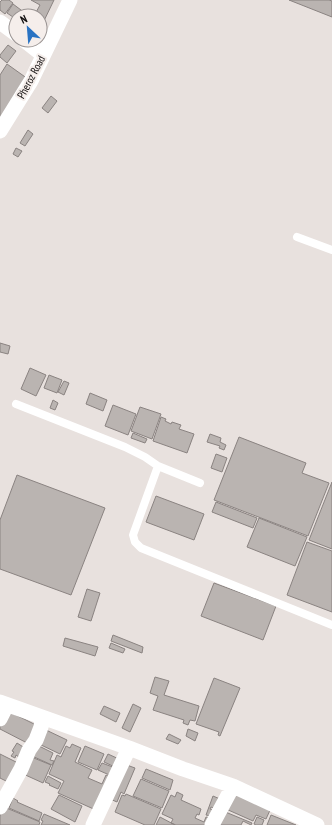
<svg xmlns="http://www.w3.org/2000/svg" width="332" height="825" font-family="'PT Sans Narrow',sans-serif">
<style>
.building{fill:#bab4b1;stroke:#8a8381}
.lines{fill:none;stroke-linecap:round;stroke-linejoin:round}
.lane{stroke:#fff;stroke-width:8}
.street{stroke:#fff;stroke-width:15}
.labels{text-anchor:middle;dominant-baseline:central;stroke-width:4;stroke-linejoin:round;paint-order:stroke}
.street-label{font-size:11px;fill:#110e0e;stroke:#f5eeeb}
</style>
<rect width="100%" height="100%" fill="#e8e1de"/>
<path class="building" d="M 2,0 L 9,0 L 13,3 L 5,14 L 0,10 L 0,2 Z
M 31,0 L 54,0 L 40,29 L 40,16 L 34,16 L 40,5 Z
M 289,0 L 329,0 L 332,1 L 332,17 Z
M 13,4 L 29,16 L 16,16 L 16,19 L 7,13 Z
M 8,45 L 16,51 L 7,63 L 0,57 L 0,55 Z
M 7,64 L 28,79 L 0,119 L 0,75 Z
M 51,96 L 57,101 L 48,113 L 42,108 Z
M 28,130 L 33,134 L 25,146 L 20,143 Z
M 16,148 L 22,151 L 18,157 L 13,154 Z
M 0,343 L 10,346 L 8,354 L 0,352 Z
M 30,368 L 46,375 L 36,396 L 21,389 Z
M 49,375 L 62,380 L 57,393 L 44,388 Z
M 64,381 L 69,383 L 64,395 L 58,392 Z
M 90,393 L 107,400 L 103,411 L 86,404 Z
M 53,400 L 58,403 L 55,410 L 50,408 Z
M 113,405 L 136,414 L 128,435 L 105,426 Z
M 140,407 L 161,414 L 152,439 L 131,431 Z
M 161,417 L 166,419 L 165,421 L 171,424 L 172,422 L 181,425 L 179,429 L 194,434 L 187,453 L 153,441 Z
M 133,433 L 147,439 L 145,443 L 131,438 Z
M 210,434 L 221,438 L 220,442 L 226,445 L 224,450 L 219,448 L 220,446 L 207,442 Z
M 239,437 L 306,463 L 302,473 L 329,483 L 308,536 L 214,500 Z
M 216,454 L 227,458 L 222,472 L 211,468 Z
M 17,475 L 105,508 L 71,595 L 0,569 L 0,520 Z
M 332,482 L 332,549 L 309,540 Z
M 156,496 L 204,514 L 194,540 L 146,522 Z
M 216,502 L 257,518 L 253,528 L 212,512 Z
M 259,518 L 307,537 L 295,566 L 247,547 Z
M 307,542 L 332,551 L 332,612 L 287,595 Z
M 214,583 L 276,606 L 263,640 L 201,616 Z
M 87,589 L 100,593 L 91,621 L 78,617 Z
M 113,635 L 143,647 L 142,653 L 111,641 Z
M 65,638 L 98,647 L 95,656 L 63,646 Z
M 111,643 L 125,649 L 123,653 L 109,648 Z
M 155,677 L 169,681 L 164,695 L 199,706 L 195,721 L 190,720 L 188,725 L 183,723 L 184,720 L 153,710 L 158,696 L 150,693 Z
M 214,678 L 240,688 L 220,736 L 218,735 L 219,732 L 196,724 Z
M 133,704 L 141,708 L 130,732 L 122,728 Z
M 104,706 L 120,713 L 116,722 L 100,714 Z
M 8,711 L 40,727 L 31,745 L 0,729 L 0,727 Z
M 188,729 L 198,733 L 195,741 L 186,736 Z
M 46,730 L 67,740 L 60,754 L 39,744 Z
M 169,734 L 181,740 L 178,744 L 166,739 Z
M 17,743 L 28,750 L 22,759 L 16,755 L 15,758 L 11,756 L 14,752 L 12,751 Z
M 72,744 L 81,748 L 75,762 L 92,770 L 88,778 L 102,784 L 106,775 L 112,778 L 98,811 L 58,793 L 64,781 L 49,774 L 57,755 L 61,757 L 66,746 L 70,748 Z
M 37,745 L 53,753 L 50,760 L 54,761 L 52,765 L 32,756 Z
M 85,746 L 104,754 L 97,770 L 78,762 Z
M 0,754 L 20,764 L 10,783 L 0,778 Z
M 108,754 L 121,760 L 117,768 L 104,762 Z
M 29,756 L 51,765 L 43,783 L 21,773 Z
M 102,763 L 118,769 L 114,777 L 98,770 Z
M 124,764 L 135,768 L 124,794 L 121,792 L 117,802 L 110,799 Z
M 146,769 L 173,780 L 170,790 L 142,778 Z
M 48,776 L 61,783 L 58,789 L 49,785 L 50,784 L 45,782 Z
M 141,779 L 169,791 L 162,808 L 133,796 Z
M 177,792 L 183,795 L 181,800 L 201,809 L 199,815 L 197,814 L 195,818 L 204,822 L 206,817 L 210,818 L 207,825 L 176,825 L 171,823 L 173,819 L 162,814 L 171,795 L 175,797 Z
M 233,792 L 271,808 L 266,819 L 256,815 L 253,821 L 226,809 Z
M 126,794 L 161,809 L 154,825 L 145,825 L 115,812 L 122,795 L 125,796 Z
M 59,795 L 82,806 L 75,822 L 51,809 Z
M 213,796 L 220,799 L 216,809 L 211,807 L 210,809 L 214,810 L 211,816 L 206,815 Z
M 13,798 L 18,801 L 17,802 L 42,813 L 39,821 L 9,808 Z
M 4,807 L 40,822 L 39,825 L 0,825 L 0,816 Z
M 223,811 L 252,823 L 251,825 L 243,821 L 241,825 L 218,825 Z
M 44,814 L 70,825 L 41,825 L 43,821 L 41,820 Z
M 271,815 L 296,825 L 267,825 Z
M 160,817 L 175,825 L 156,825 Z
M 257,817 L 264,820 L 262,825 L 256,825 L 254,824 Z"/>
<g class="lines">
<path class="lane" d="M 297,237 L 332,250
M 16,404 L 125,447 L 145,457 L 158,466
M 200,483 L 158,466 L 133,535 L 135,542 L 141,548 L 332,625"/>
<path class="street" d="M 0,22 L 16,34
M 24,40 L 43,55
M 0,131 L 31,81 L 70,0
M 0,702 L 129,748 L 183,769 L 233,786 L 317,825
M 0,719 L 7,705
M 0,807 L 21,769 L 29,750 L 36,740 L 41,727 L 42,718
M 93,825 L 129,748
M 212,825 L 233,786"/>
</g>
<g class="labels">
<g class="street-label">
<text transform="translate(31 77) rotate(-62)">Pheroz Road</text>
</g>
</g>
<g transform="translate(28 28) rotate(334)"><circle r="19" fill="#f5eeeb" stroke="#9a9493"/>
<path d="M0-3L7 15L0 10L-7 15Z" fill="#2973c3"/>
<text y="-6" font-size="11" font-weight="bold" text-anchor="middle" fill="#110e0e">N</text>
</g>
</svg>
